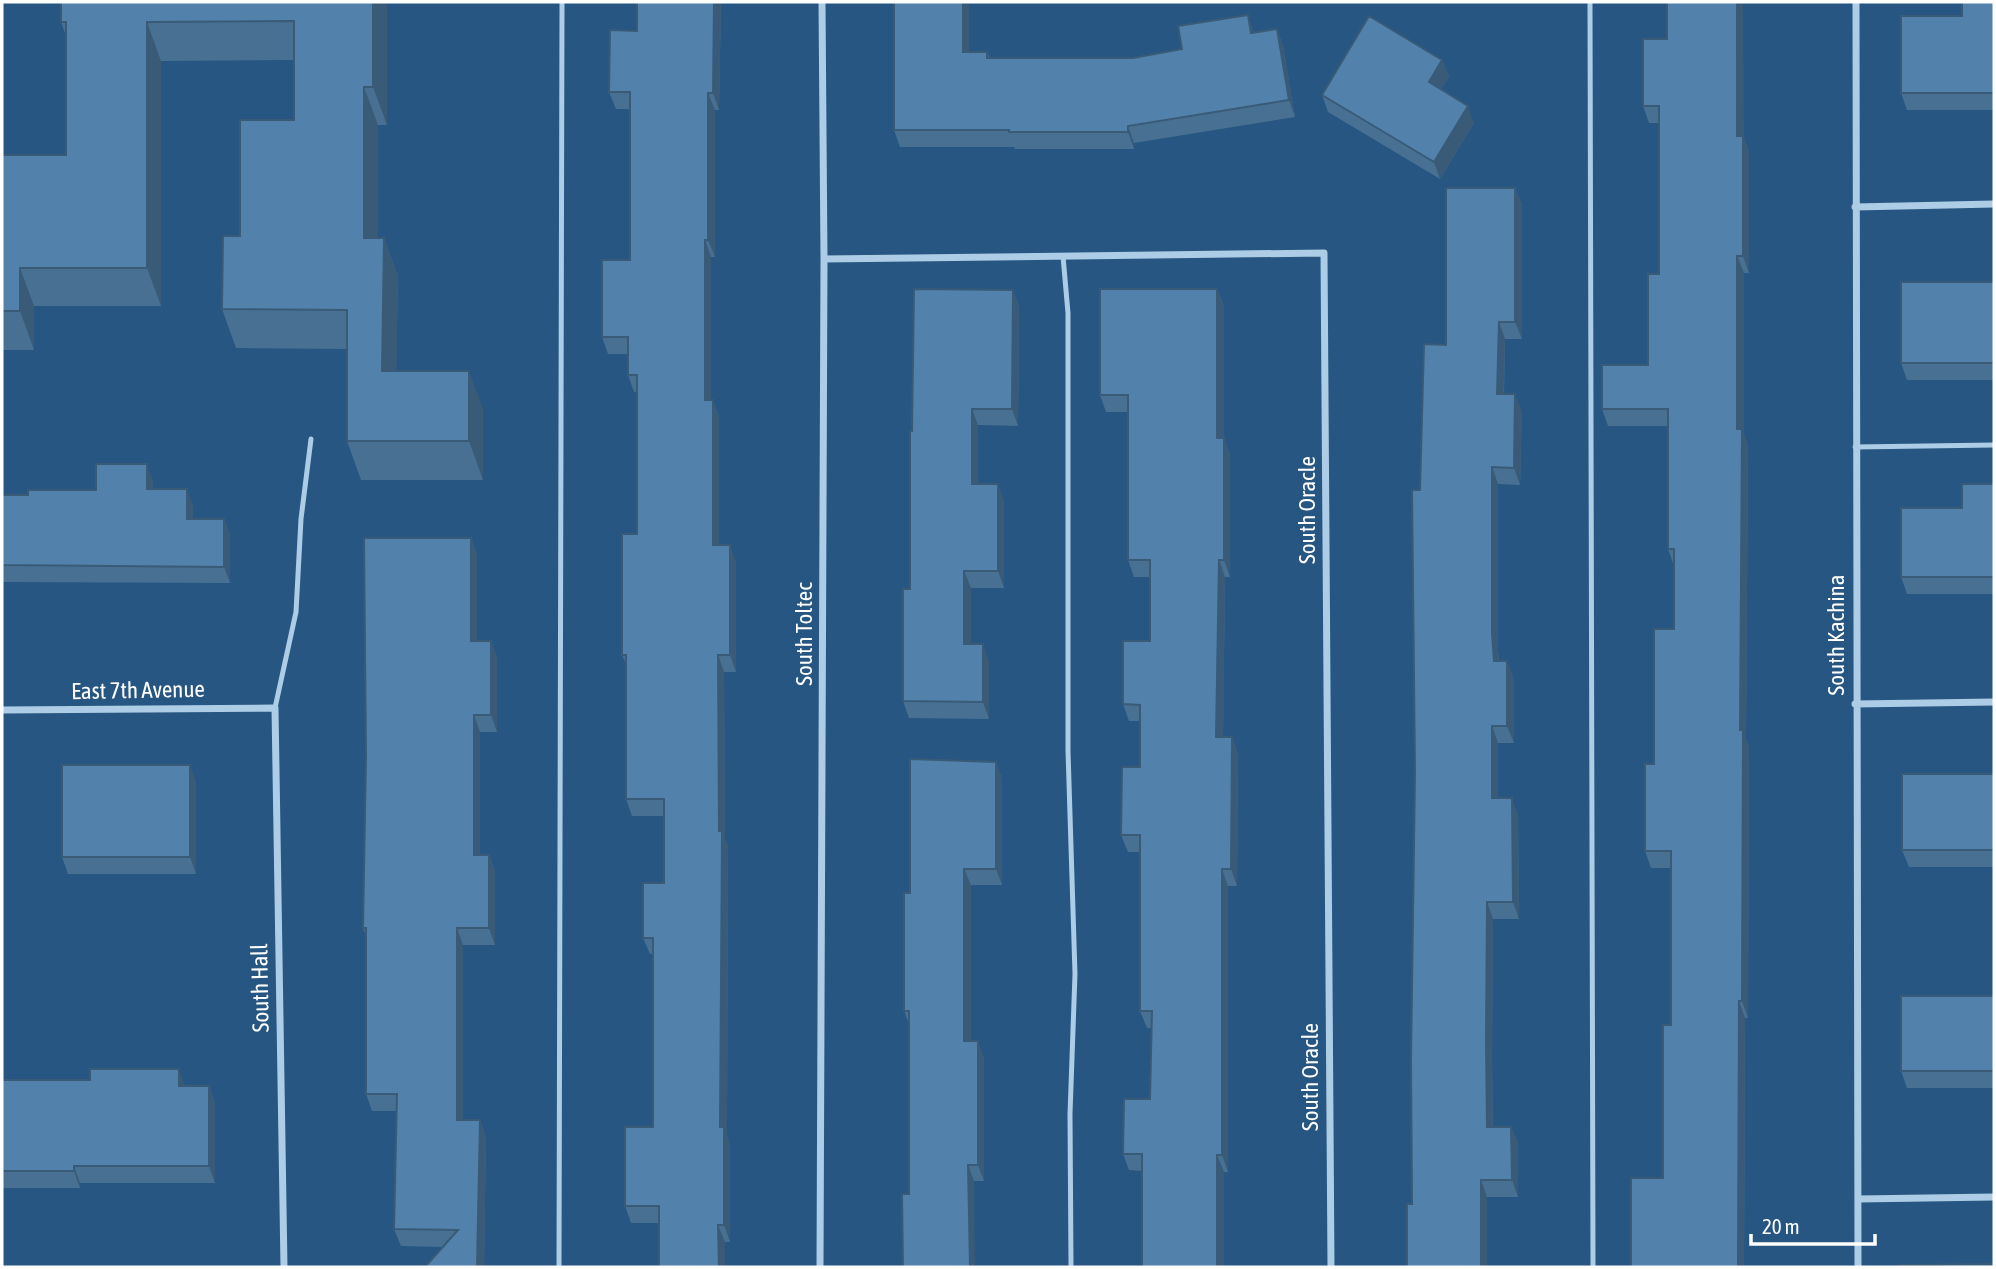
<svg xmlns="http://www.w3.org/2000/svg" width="1996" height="1269" font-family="'Asap Condensed',sans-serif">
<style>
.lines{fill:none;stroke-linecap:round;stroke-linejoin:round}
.service{stroke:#adcce6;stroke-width:5}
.minor{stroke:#adcce6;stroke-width:7}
.wall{fill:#477093}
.shaded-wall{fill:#395b78}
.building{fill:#5282ab;stroke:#395b78;stroke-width:2}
.labels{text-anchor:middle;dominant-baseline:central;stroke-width:7;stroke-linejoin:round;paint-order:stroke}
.street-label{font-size:23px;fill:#fff;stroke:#265681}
</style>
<rect width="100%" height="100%" fill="#265681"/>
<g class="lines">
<path class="service" d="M 1590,2 L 1593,1267
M 1063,256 L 1068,313 L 1068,751 L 1075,974 L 1070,1114 L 1071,1267
M 1855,447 L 1994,445
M 275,708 L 296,612 L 301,519 L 311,439
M 559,1267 L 562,2"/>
<path class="minor" d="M 1856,2 L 1858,1267
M 1855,207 L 1994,204
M 824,259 L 1324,253 L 1331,1267
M 1855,704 L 1994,702
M 2,710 L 275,708 L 284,1267
M 1858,1199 L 1994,1197
M 820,1267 L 824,259 L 822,2"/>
</g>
<path class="wall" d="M 387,2 L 387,125 L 378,125 L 378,238 L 384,238 L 398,277 L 396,371 L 483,409 L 483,480 L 361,480 L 347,441 L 347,349 L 236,348 L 222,309 L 240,236 L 294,120 L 294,60 L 161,61 L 161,306 L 34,306 L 34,350 L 2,350 L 2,155 L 66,155 L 66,36 L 61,22 Z
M 721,2 L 719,110 L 715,110 L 715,257 L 711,257 L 711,400 L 713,400 L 719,417 L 719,545 L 736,562 L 736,672 L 724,672 L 725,839 L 728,848 L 727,1135 L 730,1144 L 730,1242 L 725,1242 L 725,1267 L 659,1267 L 659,1223 L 631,1223 L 625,1206 L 653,1127 L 653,954 L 650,954 L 643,938 L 664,883 L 664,816 L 632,816 L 626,799 L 626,664 L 622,655 L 637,534 L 637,392 L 634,392 L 628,375 L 628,354 L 608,354 L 602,337 L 630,260 L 630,109 L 616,109 L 609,92 L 637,31 Z
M 969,2 L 969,52 L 987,52 L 990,58 L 1133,58 L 1182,49 L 1254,32 L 1277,29 L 1283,46 L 1295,117 L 1134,143 L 1134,149 L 1015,149 L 1014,147 L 900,147 L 894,130 Z
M 1994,2 L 1994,110 L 1907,110 L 1901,93 L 1962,16 Z
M 1643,39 L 1744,137 L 1749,153 L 1749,273 L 1744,273 L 1744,434 L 1748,446 L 1746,740 L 1749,747 L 1748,1018 L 1745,1018 L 1744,1267 L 1631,1267 L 1663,1178 L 1671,1025 L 1671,868 L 1651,868 L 1645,851 L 1654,764 L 1674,629 L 1674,566 L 1668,549 L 1668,426 L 1608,426 L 1602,409 L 1648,365 L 1659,274 L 1659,123 L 1649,123 L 1643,106 Z
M 1442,60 L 1449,77 L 1441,89 L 1474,123 L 1440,179 L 1328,112 L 1322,95 Z
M 1515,188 L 1522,205 L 1522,339 L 1505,339 L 1504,394 L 1522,411 L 1520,485 L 1498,484 L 1498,650 L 1499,661 L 1514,678 L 1514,743 L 1498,743 L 1498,798 L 1518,815 L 1519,919 L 1493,919 L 1492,1059 L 1493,1127 L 1511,1127 L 1518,1144 L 1518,1197 L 1487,1197 L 1487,1267 L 1412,1204 L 1420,490 L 1446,345 Z
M 1994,282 L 1994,380 L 1907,380 L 1901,363 Z
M 1217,289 L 1224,306 L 1224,438 L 1230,455 L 1230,577 L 1225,577 L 1223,737 L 1232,737 L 1238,754 L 1237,886 L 1228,886 L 1228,1172 L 1224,1172 L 1224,1267 L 1142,1171 L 1129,1170 L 1123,1154 L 1150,1099 L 1151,1028 L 1147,1028 L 1140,1011 L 1140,852 L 1128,852 L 1121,835 L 1140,767 L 1140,721 L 1129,721 L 1123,704 L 1150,641 L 1150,577 L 1134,577 L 1128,560 L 1128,412 L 1106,412 L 1100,395 Z
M 1013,290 L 1019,307 L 1018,426 L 978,425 L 978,484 L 1004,501 L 1004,588 L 971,588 L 971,644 L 989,661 L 989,719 L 909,718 L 903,701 L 910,589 L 912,431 Z
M 153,481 L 153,489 L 193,506 L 193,519 L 224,519 L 230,535 L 230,583 L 2,582 L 2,495 L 28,495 L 96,490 Z
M 1994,484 L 1994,594 L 1907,594 L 1901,577 L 1962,508 Z
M 471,538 L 477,555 L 477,641 L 491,641 L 497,658 L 497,732 L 480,732 L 480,855 L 489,855 L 495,871 L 495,945 L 463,945 L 463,1120 L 480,1120 L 486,1137 L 484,1267 L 425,1267 L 444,1247 L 401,1246 L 394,1229 L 397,1111 L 372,1111 L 366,1094 L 366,936 L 363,928 Z
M 996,762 L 1002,779 L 1002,885 L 971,885 L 971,1041 L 984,1057 L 984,1181 L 974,1181 L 909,1194 L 909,1024 L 904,1011 L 910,893 Z
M 1994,774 L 1994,867 L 1909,867 L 1902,850 Z
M 196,782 L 196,874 L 68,874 L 62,857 Z
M 1994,996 L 1994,1088 L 1907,1088 L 1901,1071 Z
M 2,1080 L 209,1086 L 215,1103 L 215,1183 L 80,1183 L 80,1188 L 2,1188 Z"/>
<path class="shaded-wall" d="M 373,2 L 387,2 L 387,125 L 373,87 Z
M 714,2 L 721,2 L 719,110 L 713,93 Z
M 963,2 L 969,2 L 969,68 L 963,52 Z
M 1737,2 L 1743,2 L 1744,137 L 1749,153 L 1749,273 L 1743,256 L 1737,136 Z
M 1248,15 L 1254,32 L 1251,33 Z
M 147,22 L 161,61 L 161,306 L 147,268 Z
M 1277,29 L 1283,46 L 1295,117 L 1289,100 Z
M 1442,60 L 1449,77 L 1435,99 L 1429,82 Z
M 364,87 L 378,125 L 378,277 L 364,238 Z
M 708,93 L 715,110 L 715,257 L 708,240 Z
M 1468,106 L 1474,123 L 1440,179 L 1434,162 Z
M 1128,126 L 1134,143 L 1134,149 L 1128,132 Z
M 1515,188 L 1522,205 L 1522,339 L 1515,322 Z
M 384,238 L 398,277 L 396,409 L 382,371 Z
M 705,240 L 711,257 L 711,417 L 705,400 Z
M 1737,256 L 1744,273 L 1744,434 L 1748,446 L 1746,740 L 1749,747 L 1748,1018 L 1742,1001 L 1737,429 Z
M 20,268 L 34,306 L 34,350 L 20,311 Z
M 1217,289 L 1224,306 L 1224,455 L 1217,438 Z
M 1013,290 L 1019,307 L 1018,426 L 1012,409 Z
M 1499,322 L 1505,339 L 1503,411 L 1497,394 Z
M 469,371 L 483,409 L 483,480 L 469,441 Z
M 1515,394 L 1522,411 L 1520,485 L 1514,468 Z
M 713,400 L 719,417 L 719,562 L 713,545 Z
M 972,409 L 978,425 L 978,501 L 972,484 Z
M 1224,438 L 1230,455 L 1230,577 L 1224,560 Z
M 147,464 L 153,481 L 153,506 L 147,489 Z
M 1492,467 L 1498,484 L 1498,650 L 1500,678 L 1494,661 L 1492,633 Z
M 998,484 L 1004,501 L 1004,588 L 998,571 Z
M 187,489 L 193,506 L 193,535 L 187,519 Z
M 224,519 L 230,535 L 230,583 L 224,567 Z
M 471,538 L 477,555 L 477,658 L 471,641 Z
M 730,545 L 736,562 L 736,672 L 730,655 Z
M 1219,560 L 1225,577 L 1223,754 L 1216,737 Z
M 964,571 L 971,588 L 971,661 L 964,644 Z
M 491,641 L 497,658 L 497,732 L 491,715 Z
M 983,644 L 989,661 L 989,719 L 983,702 Z
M 718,655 L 724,672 L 725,839 L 728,848 L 727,1135 L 730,1144 L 730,1242 L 724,1225 L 720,1127 Z
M 1507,661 L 1514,678 L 1514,743 L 1507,726 Z
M 474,715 L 480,732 L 480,871 L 474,855 Z
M 1492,726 L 1498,743 L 1498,815 L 1492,798 Z
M 1232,737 L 1238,754 L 1237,886 L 1231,869 Z
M 996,762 L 1002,779 L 1002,885 L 996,869 Z
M 190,765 L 196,782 L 196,874 L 190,857 Z
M 1512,798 L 1518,815 L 1519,919 L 1513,902 Z
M 489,855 L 495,871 L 495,945 L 489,928 Z
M 964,869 L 971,885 L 971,1057 L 964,1041 Z
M 1222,869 L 1228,886 L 1228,1172 L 1222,1155 Z
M 1487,902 L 1493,919 L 1492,1059 L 1493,1144 L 1487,1127 L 1486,1042 Z
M 457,928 L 463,945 L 463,1137 L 457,1120 Z
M 1739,1001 L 1745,1018 L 1744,1267 L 1738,1267 Z
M 978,1041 L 984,1057 L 984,1181 L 978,1165 Z
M 179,1069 L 185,1086 L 179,1086 Z
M 209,1086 L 215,1103 L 215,1183 L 209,1166 Z
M 480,1120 L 486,1137 L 484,1267 L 477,1267 Z
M 1511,1127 L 1518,1144 L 1518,1197 L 1512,1180 Z
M 1217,1155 L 1224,1172 L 1224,1267 L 1217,1267 Z
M 968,1165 L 974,1181 L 975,1267 L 970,1267 Z
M 74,1166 L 80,1183 L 80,1188 L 74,1171 Z
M 1481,1180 L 1487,1197 L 1487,1267 L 1481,1267 Z
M 718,1225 L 725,1242 L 725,1267 L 719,1267 Z"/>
<path class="building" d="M 61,2 L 373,2 L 373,87 L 364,87 L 364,238 L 384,238 L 382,371 L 469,371 L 469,441 L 347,441 L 347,310 L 222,309 L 223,236 L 240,236 L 240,120 L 294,120 L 294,21 L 147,22 L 147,268 L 20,268 L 20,311 L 2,311 L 2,155 L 66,155 L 66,22 L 61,22 Z
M 637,2 L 714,2 L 713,93 L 708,93 L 708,240 L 705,240 L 705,400 L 713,400 L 713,545 L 730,545 L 730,655 L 718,655 L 719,831 L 722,831 L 720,1127 L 724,1127 L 724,1225 L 718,1225 L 719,1267 L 659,1267 L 659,1206 L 625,1206 L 625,1127 L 653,1127 L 653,938 L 643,938 L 643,883 L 664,883 L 664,799 L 626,799 L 626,655 L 622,655 L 622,534 L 637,534 L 637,375 L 628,375 L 628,337 L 602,337 L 602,260 L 630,260 L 630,92 L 609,92 L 610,30 L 637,31 Z
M 894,2 L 963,2 L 963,52 L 987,52 L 987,58 L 1133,58 L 1182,49 L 1178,26 L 1248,15 L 1251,33 L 1277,29 L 1289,100 L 1128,126 L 1128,132 L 1009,132 L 1009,130 L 894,130 Z
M 1667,2 L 1737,2 L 1737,136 L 1743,136 L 1743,256 L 1737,256 L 1737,429 L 1742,429 L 1740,730 L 1743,730 L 1742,1001 L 1739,1001 L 1738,1267 L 1631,1267 L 1631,1178 L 1663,1178 L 1663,1025 L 1671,1025 L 1671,851 L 1645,851 L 1645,764 L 1654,764 L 1654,629 L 1674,629 L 1674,549 L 1668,549 L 1668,409 L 1602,409 L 1602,365 L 1648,365 L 1648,274 L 1659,274 L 1659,106 L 1643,106 L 1643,39 L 1667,39 Z
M 1962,2 L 1994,2 L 1994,93 L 1901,93 L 1901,16 L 1962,16 Z
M 1369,16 L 1442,60 L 1429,82 L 1468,106 L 1434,162 L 1322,95 Z
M 1446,188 L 1515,188 L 1515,322 L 1499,322 L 1497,394 L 1515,394 L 1514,468 L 1492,467 L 1492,633 L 1494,661 L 1507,661 L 1507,726 L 1492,726 L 1492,798 L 1512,798 L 1513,902 L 1487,902 L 1486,1042 L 1487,1127 L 1511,1127 L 1512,1180 L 1481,1180 L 1481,1267 L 1407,1267 L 1407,1204 L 1412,1204 L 1411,1060 L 1415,772 L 1412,490 L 1420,490 L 1424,344 L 1446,345 Z
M 1901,282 L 1994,282 L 1994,363 L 1901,363 Z
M 914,289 L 1013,290 L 1012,409 L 972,409 L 972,484 L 998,484 L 998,571 L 964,571 L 964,644 L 983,644 L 983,702 L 903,701 L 903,589 L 910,589 L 910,431 L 912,431 Z
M 1100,289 L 1217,289 L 1217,438 L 1224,438 L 1224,560 L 1219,560 L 1216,737 L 1232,737 L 1231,869 L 1222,869 L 1222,1155 L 1217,1155 L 1217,1267 L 1142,1267 L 1142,1154 L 1123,1154 L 1124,1099 L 1150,1099 L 1152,1011 L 1140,1011 L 1140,835 L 1121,835 L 1122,767 L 1140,767 L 1140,705 L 1123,704 L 1123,641 L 1150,641 L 1150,560 L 1128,560 L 1128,395 L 1100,395 Z
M 96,464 L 147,464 L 147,489 L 187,489 L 187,519 L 224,519 L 224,567 L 2,565 L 2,495 L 28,495 L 28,490 L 96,490 Z
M 1962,484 L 1994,484 L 1994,577 L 1901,577 L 1901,508 L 1962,508 Z
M 364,538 L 471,538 L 471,641 L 491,641 L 491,715 L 474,715 L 474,855 L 489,855 L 489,928 L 457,928 L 457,1120 L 480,1120 L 477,1267 L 425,1267 L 458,1230 L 394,1229 L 397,1094 L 366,1094 L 366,928 L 363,928 L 366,756 Z
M 910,759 L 996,762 L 996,869 L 964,869 L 964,1041 L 978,1041 L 978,1165 L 968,1165 L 970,1267 L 903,1267 L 902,1194 L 909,1194 L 909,1011 L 904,1011 L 904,893 L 910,893 Z
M 62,765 L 190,765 L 190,857 L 62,857 Z
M 1902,774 L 1994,774 L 1994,850 L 1902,850 Z
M 1901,996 L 1994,996 L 1994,1071 L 1901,1071 Z
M 90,1069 L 179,1069 L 179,1086 L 209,1086 L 209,1166 L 74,1166 L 74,1171 L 2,1171 L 2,1080 L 90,1080 Z
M 1994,1264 L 1994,1267 L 1901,1267 L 1901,1265 Z"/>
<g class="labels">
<g class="street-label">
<text transform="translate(1307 510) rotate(-90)">South Oracle</text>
<text transform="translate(804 634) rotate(-90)">South Toltec</text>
<text transform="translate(1836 635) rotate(-90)">South Kachina</text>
<text transform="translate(138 690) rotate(-1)">East 7th Avenue</text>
<text transform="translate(260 988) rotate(-91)">South Hall</text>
<text transform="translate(1310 1077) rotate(-90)">South Oracle</text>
</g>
</g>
<rect width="1996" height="1269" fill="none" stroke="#ffffff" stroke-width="7"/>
<path d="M1751 1234v10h124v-10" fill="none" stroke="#ffffff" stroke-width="3.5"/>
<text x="1762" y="1234" font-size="21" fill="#ffffff" stroke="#265681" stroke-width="5" paint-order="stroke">20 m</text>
</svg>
